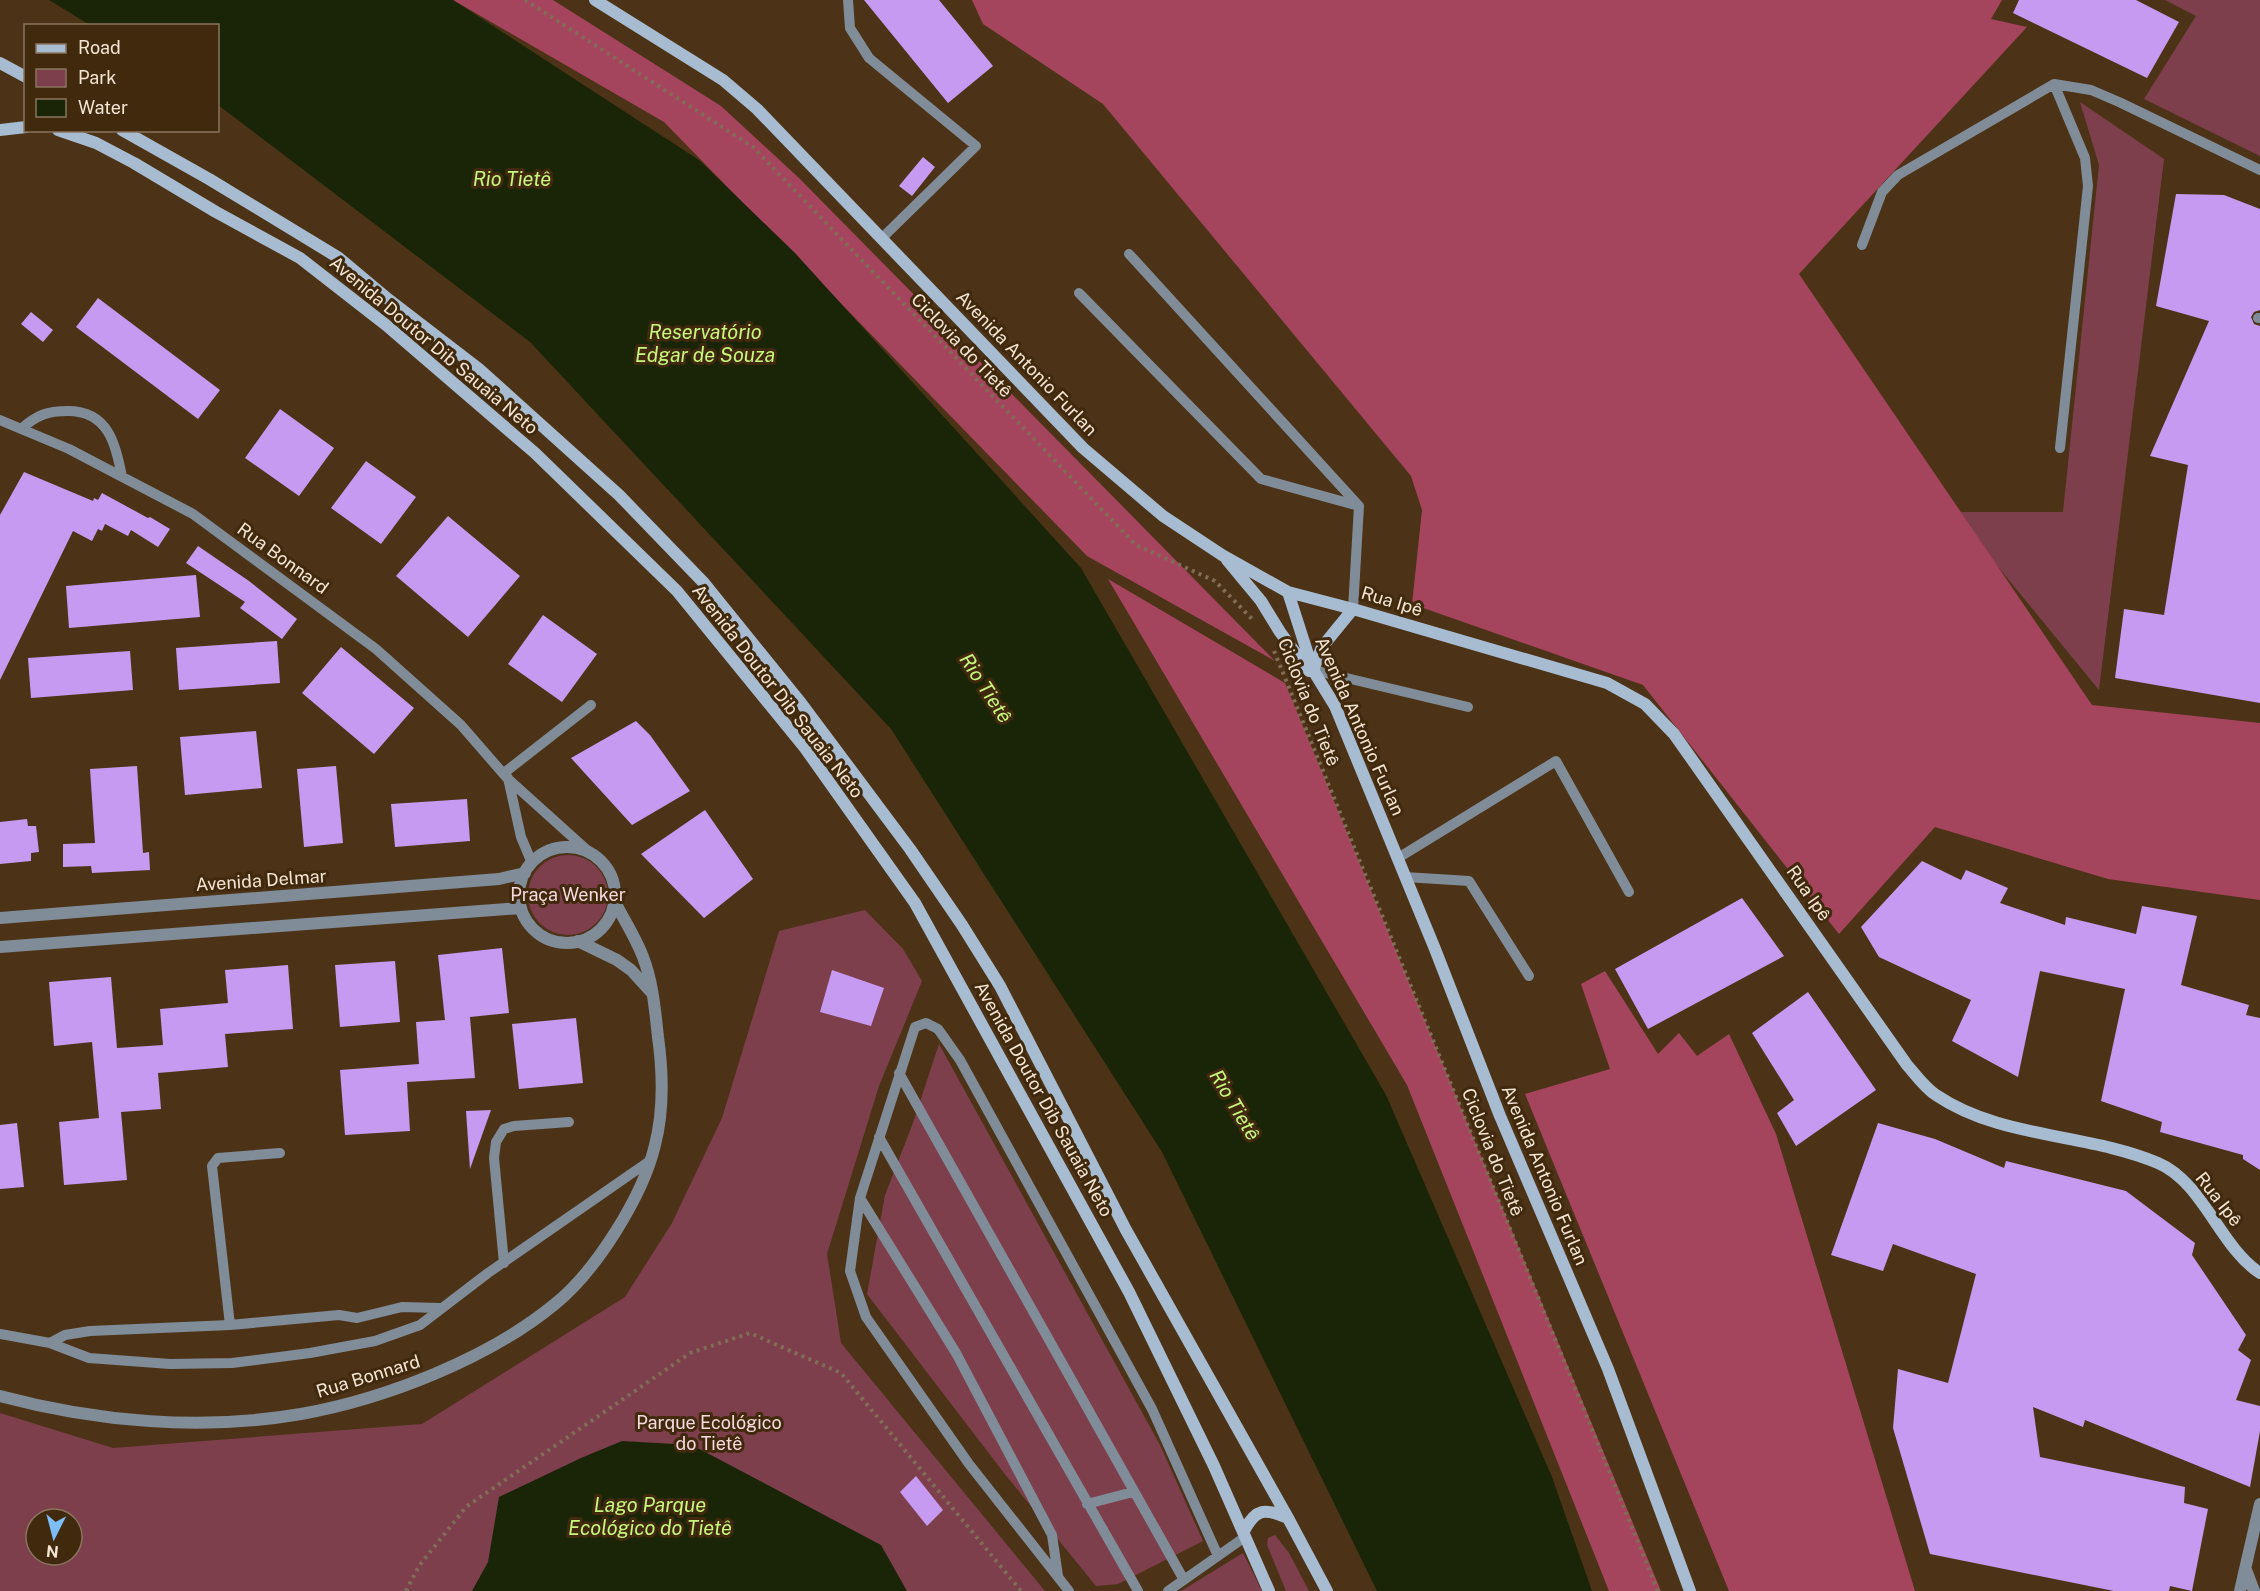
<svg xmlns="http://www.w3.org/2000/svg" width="2260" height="1591" font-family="'Public Sans',sans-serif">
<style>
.green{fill:#7e3f4d;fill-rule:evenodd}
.forest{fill:#a5455d}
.water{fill:#1a2507}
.building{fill:#c69af0}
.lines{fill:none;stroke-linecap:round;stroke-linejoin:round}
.path{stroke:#826c55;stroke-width:4;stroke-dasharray:3 4.5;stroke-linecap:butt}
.lane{stroke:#808d99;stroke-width:10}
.street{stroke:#808d99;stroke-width:12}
.secondary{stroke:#a7bcd0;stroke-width:12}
.labels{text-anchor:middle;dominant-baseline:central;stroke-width:6;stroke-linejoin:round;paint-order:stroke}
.street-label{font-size:18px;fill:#f4e4d4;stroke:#41290d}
.park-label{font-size:18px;fill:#f6dade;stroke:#41290d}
.water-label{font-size:20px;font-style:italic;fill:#c7f77e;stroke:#41290d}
</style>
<rect width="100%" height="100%" fill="#4c3318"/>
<path class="green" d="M 2165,0 L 2260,0 L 2260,156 L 2144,99 L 2196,16 Z
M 2080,102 L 2164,159 L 2099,690 L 1953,512 L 2063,512 L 2099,165 Z
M528 895a40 40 0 1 1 80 0a40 40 0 1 1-80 0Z
M 865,910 L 903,949 L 922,981 L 879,1086 L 827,1254 L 841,1343 L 1045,1591 L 0,1591 L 0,1413 L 113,1448 L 422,1424 L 625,1297 L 672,1223 L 722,1118 L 779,931 ZM 36,1519 L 72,1519 L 72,1555 L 36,1555 Z
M 939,1044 L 1160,1445 L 1203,1541 L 1118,1584 L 1096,1586 L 1004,1473 L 867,1294 L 885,1195 L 913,1123 Z
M 1275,1535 L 1289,1553 L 1309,1591 L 1286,1591 L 1267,1545 L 1268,1538 Z
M 1243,1553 L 1262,1591 L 1181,1591 Z"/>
<path class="forest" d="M 453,0 L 553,0 L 721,106 L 799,178 L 1275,661 L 1087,556 L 664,122 Z
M 972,0 L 2002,0 L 1991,19 L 2027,27 L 1799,274 L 2092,705 L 2260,723 L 2260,900 L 2108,879 L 1935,827 L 1839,934 L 1643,685 L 1412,604 L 1422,510 L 1411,476 L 1103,104 L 983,24 Z
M 1108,579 L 1285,683 L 1661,1591 L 1609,1591 L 1407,1085 Z
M 1605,971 L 1658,1054 L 1679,1033 L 1697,1056 L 1729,1034 L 1776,1134 L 1915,1591 L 1729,1591 L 1525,1094 L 1610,1069 L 1581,984 Z"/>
<path class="water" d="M 49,0 L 453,0 L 699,160 L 795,253 L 1081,568 L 1386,1095 L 1552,1477 L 1592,1591 L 1377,1591 L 1162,1152 L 891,729 L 530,342 L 218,105 L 218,26 L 90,25 Z
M 622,1441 L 692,1445 L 881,1545 L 907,1591 L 472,1591 L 488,1562 L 499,1497 L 581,1458 Z"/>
<path class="building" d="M 864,0 L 939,0 L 993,66 L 948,103 Z
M 2019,0 L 2136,0 L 2179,22 L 2147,78 L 2013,13 Z
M 923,157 L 935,167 L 912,196 L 899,186 Z
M 2176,194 L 2224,195 L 2260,209 L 2260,310 L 2254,312 L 2251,317 L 2254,324 L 2260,326 L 2260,703 L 2115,678 L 2124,609 L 2164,615 L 2188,465 L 2150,456 L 2209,321 L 2156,306 Z
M 98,298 L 220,390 L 198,419 L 76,327 Z
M 31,312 L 53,330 L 43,342 L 21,324 Z
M 280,409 L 334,448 L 299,496 L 245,458 Z
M 366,461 L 416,497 L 381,544 L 331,508 Z
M 24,472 L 93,501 L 94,498 L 98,500 L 102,493 L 148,518 L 150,517 L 170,529 L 158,547 L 131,530 L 128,536 L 105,524 L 102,531 L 98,529 L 92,541 L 73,531 L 0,680 L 0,515 Z
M 448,516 L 520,576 L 468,637 L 396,576 Z
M 198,546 L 249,581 L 297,619 L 282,639 L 240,608 L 245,602 L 186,563 Z
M 196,575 L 200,617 L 69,628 L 66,586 Z
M 543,615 L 597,654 L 562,702 L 508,664 Z
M 277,641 L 280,683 L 179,690 L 176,648 Z
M 341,647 L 414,708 L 374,754 L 302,693 Z
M 130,651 L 133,690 L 31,698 L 28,658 Z
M 636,721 L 650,735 L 690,791 L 632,825 L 571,758 Z
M 256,731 L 262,788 L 185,795 L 180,737 Z
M 137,766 L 143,853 L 149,852 L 150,870 L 92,873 L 91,866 L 63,867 L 63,844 L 95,843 L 90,769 Z
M 336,766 L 343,843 L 304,847 L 297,769 Z
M 467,799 L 470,841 L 395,847 L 391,804 Z
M 705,810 L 753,879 L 704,918 L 641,854 Z
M 27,819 L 28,826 L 36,826 L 39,852 L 31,853 L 31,861 L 0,864 L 0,822 Z
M 1922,861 L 1961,880 L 1966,870 L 2008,888 L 2000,903 L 2065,925 L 2066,917 L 2136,934 L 2142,906 L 2197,916 L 2181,985 L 2249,1005 L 2246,1015 L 2260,1018 L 2260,1170 L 2243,1159 L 2243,1155 L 2160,1132 L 2162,1122 L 2101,1101 L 2125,989 L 2040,971 L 2018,1077 L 1952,1041 L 1971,1000 L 1879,957 L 1861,927 Z
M 1742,898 L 1784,956 L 1648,1029 L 1615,969 Z
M 502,948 L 509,1013 L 470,1017 L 475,1078 L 407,1082 L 410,1131 L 345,1135 L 340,1070 L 419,1064 L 416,1022 L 445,1020 L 438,955 Z
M 395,961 L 400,1022 L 340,1027 L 335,965 Z
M 288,965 L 293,1029 L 225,1034 L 228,1067 L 158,1073 L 161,1109 L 121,1112 L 127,1180 L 64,1185 L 59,1122 L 99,1118 L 92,1042 L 54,1046 L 49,982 L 111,977 L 117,1048 L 163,1045 L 160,1009 L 228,1003 L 225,970 Z
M 832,970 L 884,988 L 871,1026 L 820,1012 Z
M 1808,992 L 1876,1090 L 1796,1146 L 1777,1113 L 1794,1100 L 1752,1033 Z
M 576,1018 L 583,1083 L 519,1089 L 512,1024 Z
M 491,1110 L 470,1169 L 466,1111 Z
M 17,1123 L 24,1187 L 0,1189 L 0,1125 Z
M 1878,1123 L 1935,1139 L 2004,1168 L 2006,1161 L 2126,1191 L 2195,1243 L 2192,1255 L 2246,1335 L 2238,1350 L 2251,1360 L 2236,1400 L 2260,1406 L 2260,1431 L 2250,1487 L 2085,1420 L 2083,1427 L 2033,1407 L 2040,1457 L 2185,1487 L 2184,1503 L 2208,1509 L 2192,1591 L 2170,1586 L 2169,1591 L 2114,1591 L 1930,1554 L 1893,1428 L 1898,1369 L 1948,1383 L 1976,1274 L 1893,1244 L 1883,1271 L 1831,1255 Z
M 916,1476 L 943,1510 L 927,1526 L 900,1492 Z"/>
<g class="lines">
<path class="path" d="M 525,0 L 753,147 L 1136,545 L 1215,581 L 1253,620
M 1274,651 L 1658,1591
M 406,1591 L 419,1566 L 466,1507 L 690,1353 L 750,1333 L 841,1373 L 1021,1591"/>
<path class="lane" d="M 848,0 L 850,28 L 869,58 L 976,146 L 882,238
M 2054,84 L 2085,158 L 2088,186 L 2060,448
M 1862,245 L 1882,192 L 1898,175 L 2054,84 L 2091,90 L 2119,102 L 2260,170
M 1129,254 L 1359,506 L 1353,609
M 1079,293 L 1261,479 L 1359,506
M 2258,318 L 2260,318
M 0,420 L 69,449 L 193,514 L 376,649 L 461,725 L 507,778 L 588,851
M 21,429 C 37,415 47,411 68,411 C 108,411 116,444 122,477
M 1313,670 L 1468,707
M 504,773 L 591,705
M 508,778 L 521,837 L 532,863
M 1398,858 L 1556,761 L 1629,892
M 1405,877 L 1469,881 L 1529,976
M 899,1073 L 1184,1580
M 879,1137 L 1138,1591
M 860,1198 L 956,1353 L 1052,1535 L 1058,1576
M 504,1263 L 494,1158 L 496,1142 L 504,1129 L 514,1126 L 569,1122
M 230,1325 L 212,1166 L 218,1158 L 280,1153
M 0,1334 L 50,1343 L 89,1358 L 170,1364 L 232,1363 L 310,1353 L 375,1341 L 420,1325 L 488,1273 L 651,1160
M 50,1343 L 65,1335 L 90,1331 L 230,1325 L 339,1315 L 357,1318 L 402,1307 L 440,1308
M 1087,1504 L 1133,1492
M 1069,1591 L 969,1464 L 866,1317 L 850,1271 L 860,1198 L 915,1027 L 926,1023 L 938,1029 L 960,1060 L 1152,1409 L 1218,1556
M 1168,1591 L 1245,1537"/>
<path class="street" d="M519 895a48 48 0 1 1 96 0a48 48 0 1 1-96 0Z
M 0,918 L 499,879 L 525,873
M 578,941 L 617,960 L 631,970 L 652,993
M 0,947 L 521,908
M 0,1396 C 97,1422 202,1431 301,1414 C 385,1399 488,1359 555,1304 C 596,1271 643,1196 655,1145 C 664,1110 663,1073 658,1037 C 655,1010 653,983 643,957 C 636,938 624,920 615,902
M 2246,1570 L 2254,1591
M 2240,1591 L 2260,1504"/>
<path class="secondary" d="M 595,0 L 723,80 L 757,109 L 1083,448 L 1163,516 L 1222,555 L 1288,592 L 1353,609 L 1607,683 L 1645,704 L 1674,734 L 1907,1065 C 1916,1075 1925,1088 1936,1095 C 2001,1139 2087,1133 2158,1163 C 2203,1182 2220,1247 2260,1273
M 0,63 L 26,77
M 0,130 L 26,127
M 58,130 L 96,143 L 134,163 L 216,212 L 300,258 L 386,325 L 535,453 L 677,591 L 805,748 L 915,903 L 1129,1292 L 1214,1466 L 1269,1591
M 122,130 L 209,179 L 339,258 L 388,299 L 479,369 L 619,495 L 704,583 L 801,703 L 910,849 L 962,925 L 1000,986 L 1126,1230 L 1288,1518 L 1327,1591
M 1227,560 L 1261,601 L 1280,632 L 1309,671
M 1288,592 L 1313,670 L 1335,706 L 1435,949 L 1500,1116 L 1608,1369 L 1690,1591
M 1313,670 L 1322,647 L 1353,609
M 1244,1531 C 1256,1508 1265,1508 1288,1518"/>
</g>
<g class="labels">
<g class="street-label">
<text transform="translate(434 345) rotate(40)">Avenida Doutor Dib Sauaia Neto</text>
<text transform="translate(962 345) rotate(46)">Ciclovia do Tietê</text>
<text transform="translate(1027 363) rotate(46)">Avenida Antonio Furlan</text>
<text transform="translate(283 558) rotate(36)">Rua Bonnard</text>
<text transform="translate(1392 601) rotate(17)">Rua Ipê</text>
<text transform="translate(778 691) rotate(52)">Avenida Doutor Dib Sauaia Neto</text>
<text transform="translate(1309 702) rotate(68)">Ciclovia do Tietê</text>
<text transform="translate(1360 726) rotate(66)">Avenida Antonio Furlan</text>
<text transform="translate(261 880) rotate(-4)">Avenida Delmar</text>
<text transform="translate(1809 893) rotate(55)">Rua Ipê</text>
<text transform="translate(1044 1099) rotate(61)">Avenida Doutor Dib Sauaia Neto</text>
<text transform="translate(1493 1152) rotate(68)">Ciclovia do Tietê</text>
<text transform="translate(1545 1175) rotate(67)">Avenida Antonio Furlan</text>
<text transform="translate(2219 1199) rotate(52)">Rua Ipê</text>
<text transform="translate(368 1376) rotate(-17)">Rua Bonnard</text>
</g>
<g class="park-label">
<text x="568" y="894">Praça Wenker</text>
<text x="709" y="1422">Parque Ecológico<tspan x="709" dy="21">do Tietê</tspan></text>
</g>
<g class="water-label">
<text x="512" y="179">Rio Tietê</text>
<text x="705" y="332">Reservatório<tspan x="705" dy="23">Edgar de Souza</tspan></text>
<text transform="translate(986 688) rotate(57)">Rio Tietê</text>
<text transform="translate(1235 1105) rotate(59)">Rio Tietê</text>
<text x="650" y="1505">Lago Parque<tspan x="650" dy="23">Ecológico do Tietê</tspan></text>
</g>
</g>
<rect x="24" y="24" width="195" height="108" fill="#41290d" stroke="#89745d" stroke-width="1.5"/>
<rect x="36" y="44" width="30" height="9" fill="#a7bcd0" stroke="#89745d" stroke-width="1.5"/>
<text x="78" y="54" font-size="18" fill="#f4e4d4">Road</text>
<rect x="36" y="69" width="30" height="18" fill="#7e3f4d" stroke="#89745d" stroke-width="1.5"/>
<text x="78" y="84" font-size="18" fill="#f4e4d4">Park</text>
<rect x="36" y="99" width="30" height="18" fill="#1a2507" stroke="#89745d" stroke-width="1.5"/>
<text x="78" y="114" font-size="18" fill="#f4e4d4">Water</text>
<g transform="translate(54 1537) rotate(186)"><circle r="28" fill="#41290d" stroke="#89745d" stroke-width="1.5"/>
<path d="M0-4.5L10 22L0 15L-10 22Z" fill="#7dbef9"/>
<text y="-9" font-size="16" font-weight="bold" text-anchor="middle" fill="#f4e4d4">N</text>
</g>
</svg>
